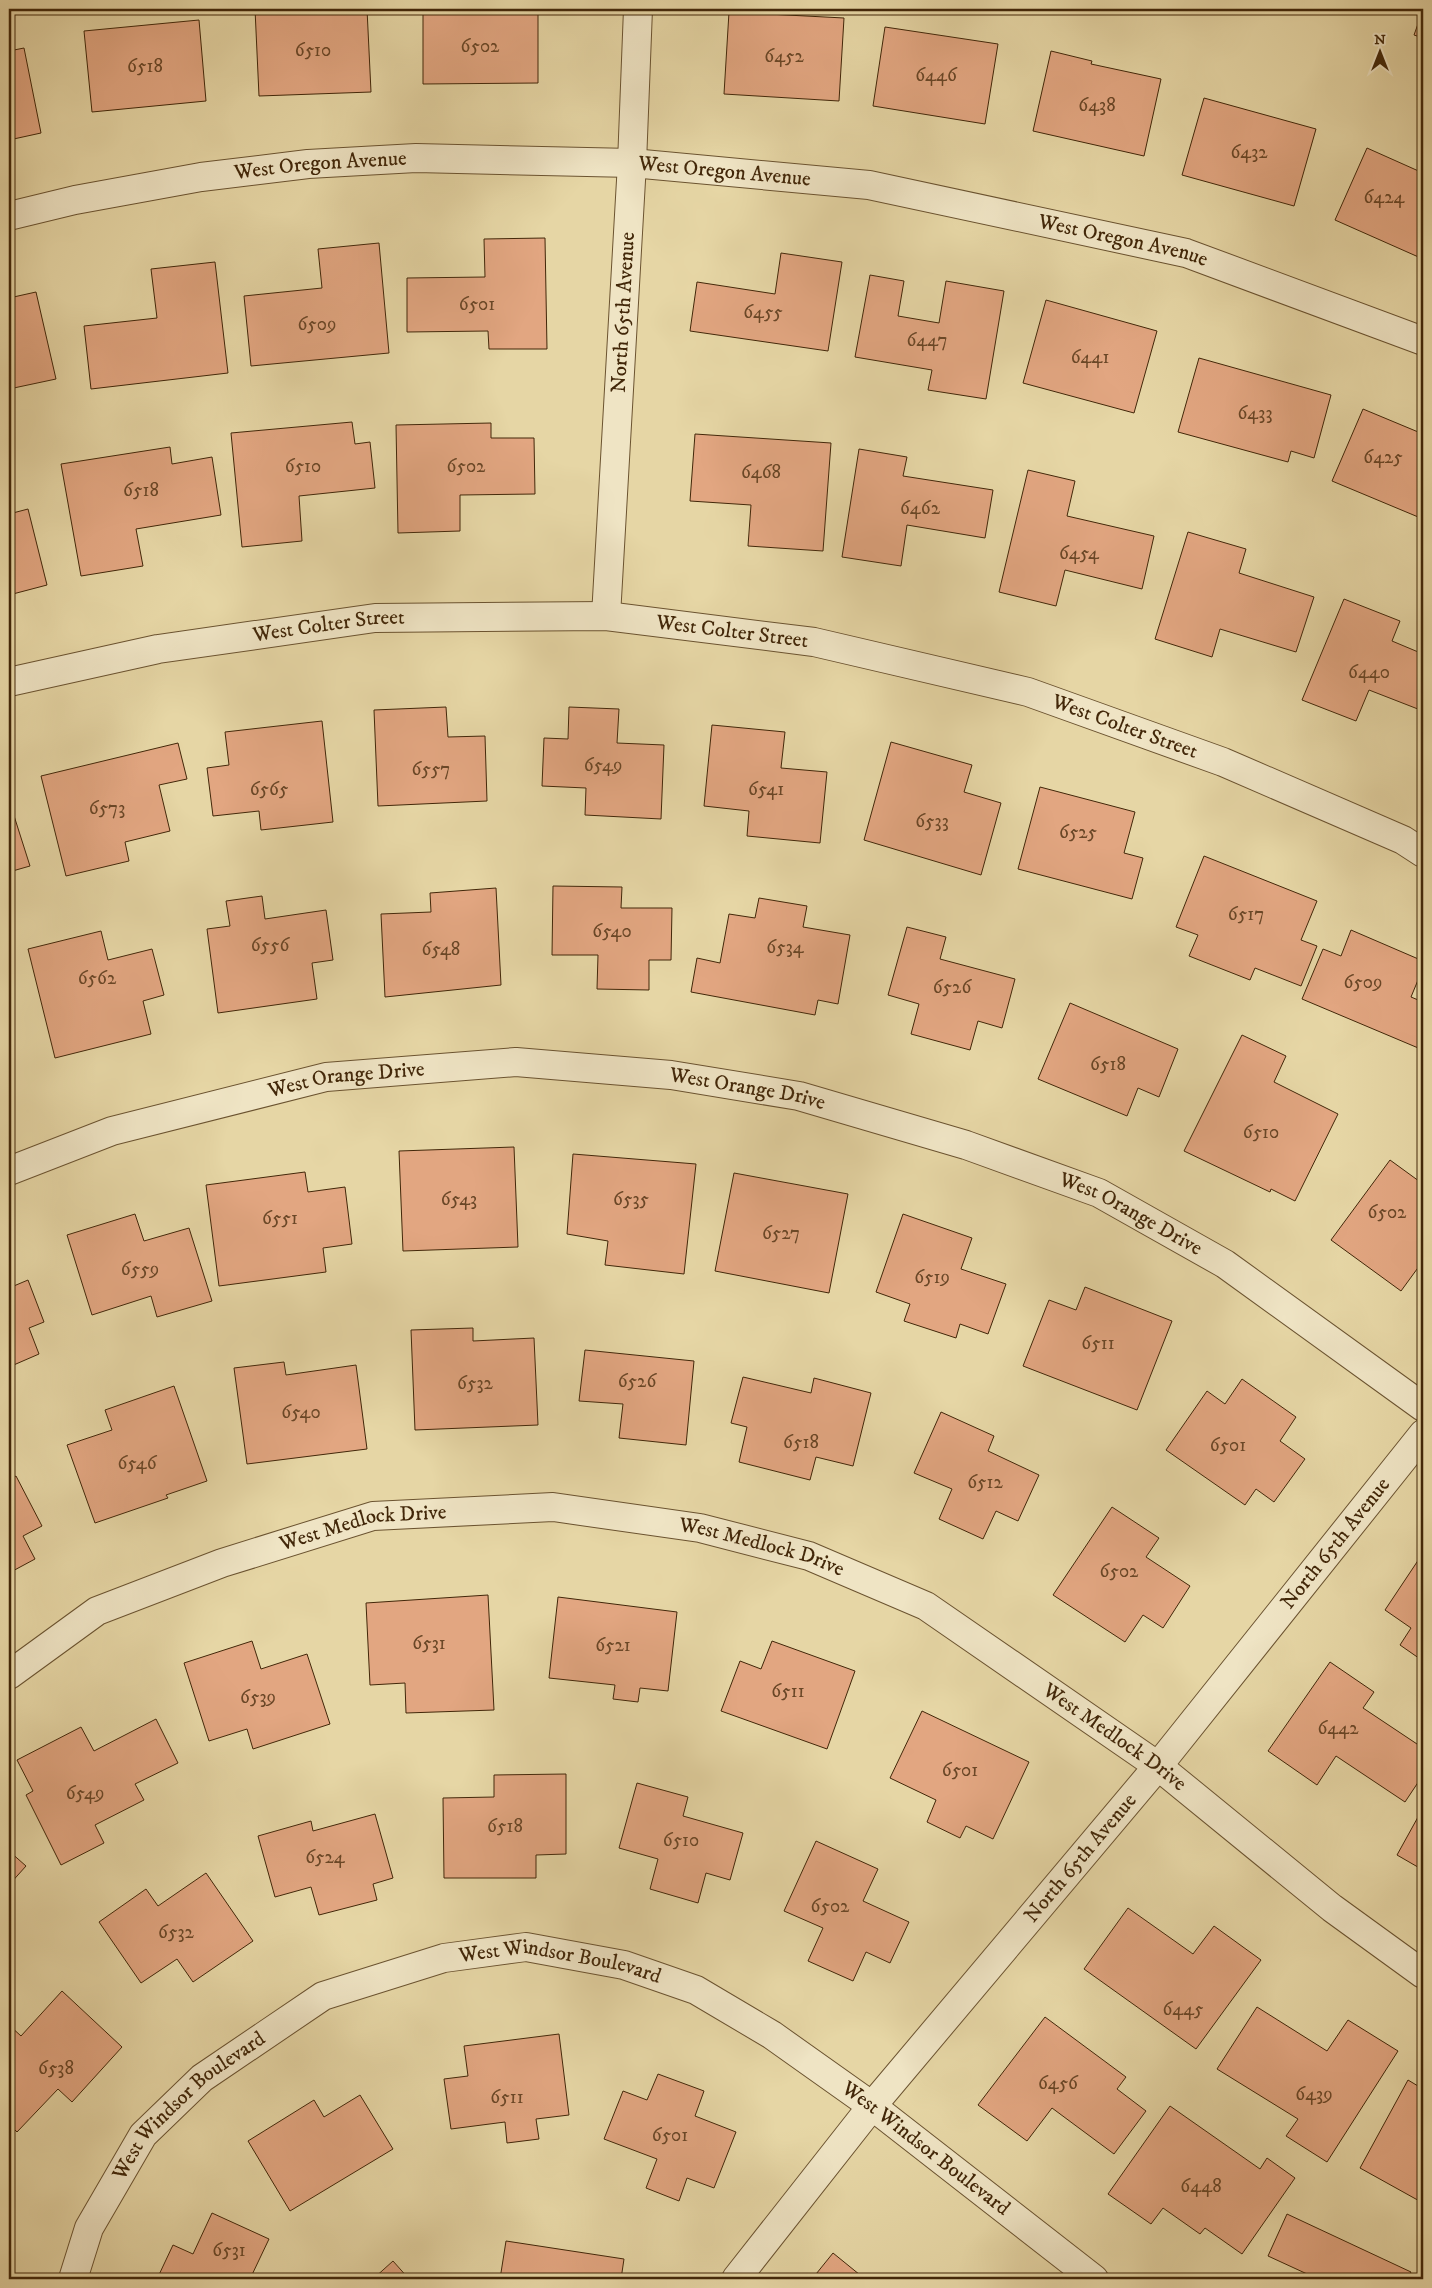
<svg xmlns="http://www.w3.org/2000/svg" width="1432" height="2288" font-family="'IM FELL DW Pica',serif">
<style>
.building{fill:#e2a681;stroke:#422709}
.lines{fill:none;stroke-linecap:round;stroke-linejoin:round}
.minor-casing{stroke:#6b5330;stroke-width:30}
.minor{stroke:#efe4c4;stroke-width:28}
.labels{text-anchor:middle;dominant-baseline:central;stroke-width:4;stroke-linejoin:round;paint-order:stroke}
.number-label{font-size:19px;fill:#6a4727}
.street-label{font-size:21px;fill:#422709;stroke:#efe4c4}
</style>
<rect width="100%" height="100%" fill="#e6d6a5"/>
<filter id="stains"><feTurbulence type="fractalNoise" baseFrequency=".004" numOctaves="4"/><feColorMatrix values="0 0 0 0 .2 0 0 0 0 .09 0 0 0 0 .02 0 0 0 .5 -.17"/></filter>
<radialGradient id="worn" r=".72"><stop offset=".6" stop-color="#630" stop-opacity="0"/><stop offset="1" stop-color="#630" stop-opacity=".3"/></radialGradient>
<path class="building" d="M 255,9 L 367,9 L 371,92 L 259,96 Z
M 423,9 L 538,9 L 538,83 L 423,84 Z
M 1423,10 L 1423,38 L 1414,35 Z
M 729,12 L 844,18 L 839,101 L 724,94 Z
M 199,20 L 206,101 L 92,112 L 84,31 Z
M 885,27 L 998,44 L 985,124 L 873,106 Z
M 24,48 L 41,133 L 9,140 L 9,51 Z
M 1051,51 L 1092,61 L 1091,64 L 1161,79 L 1144,156 L 1033,131 Z
M 1204,98 L 1316,129 L 1294,206 L 1182,175 Z
M 1367,148 L 1423,173 L 1423,259 L 1335,220 Z
M 545,238 L 547,349 L 489,349 L 488,331 L 407,332 L 407,278 L 485,277 L 484,239 Z
M 379,243 L 389,353 L 251,366 L 244,296 L 322,288 L 318,249 Z
M 781,253 L 842,262 L 828,351 L 690,331 L 697,282 L 775,294 Z
M 215,262 L 228,373 L 91,389 L 84,326 L 157,318 L 151,269 Z
M 870,275 L 904,281 L 898,316 L 939,323 L 946,281 L 1004,291 L 986,399 L 928,390 L 932,370 L 855,357 Z
M 36,292 L 56,379 L 9,389 L 9,298 Z
M 1046,300 L 1157,331 L 1134,413 L 1023,383 Z
M 1199,358 L 1331,395 L 1314,458 L 1291,451 L 1288,462 L 1178,432 Z
M 1363,409 L 1423,434 L 1423,519 L 1332,481 Z
M 352,422 L 355,444 L 370,442 L 375,488 L 299,496 L 302,541 L 242,547 L 231,433 Z
M 491,423 L 491,438 L 534,438 L 535,494 L 460,495 L 460,531 L 398,533 L 396,425 Z
M 695,434 L 831,443 L 823,551 L 748,546 L 751,505 L 690,501 Z
M 170,447 L 172,464 L 212,457 L 221,515 L 136,529 L 143,566 L 81,576 L 61,464 Z
M 859,449 L 907,457 L 903,476 L 993,490 L 985,538 L 907,525 L 901,566 L 842,557 Z
M 1028,470 L 1075,481 L 1067,516 L 1154,536 L 1142,589 L 1065,570 L 1056,606 L 999,592 Z
M 28,509 L 47,585 L 9,595 L 9,514 Z
M 1188,532 L 1246,549 L 1239,573 L 1314,597 L 1296,652 L 1220,629 L 1212,657 L 1155,639 Z
M 1344,599 L 1400,621 L 1392,641 L 1423,654 L 1423,711 L 1369,690 L 1356,721 L 1302,700 Z
M 446,707 L 448,737 L 485,736 L 487,801 L 378,806 L 374,710 Z
M 569,707 L 619,709 L 617,743 L 664,745 L 661,819 L 585,815 L 586,788 L 542,786 L 544,738 L 568,739 Z
M 322,721 L 333,822 L 261,830 L 259,811 L 213,816 L 207,768 L 229,765 L 225,732 Z
M 712,725 L 785,732 L 781,768 L 827,772 L 820,843 L 747,836 L 749,811 L 704,806 Z
M 891,742 L 972,765 L 964,792 L 1001,803 L 981,875 L 864,840 Z
M 178,743 L 187,779 L 159,785 L 170,831 L 125,842 L 129,861 L 66,876 L 41,776 Z
M 1040,787 L 1135,812 L 1124,853 L 1143,858 L 1132,899 L 1018,869 Z
M 9,800 L 30,866 L 9,872 Z
M 1204,856 L 1317,901 L 1301,940 L 1317,946 L 1301,986 L 1255,968 L 1250,980 L 1189,956 L 1198,935 L 1176,927 Z
M 553,886 L 622,887 L 621,908 L 672,908 L 671,960 L 649,960 L 649,990 L 597,989 L 598,955 L 552,955 Z
M 496,888 L 501,985 L 385,997 L 381,914 L 431,912 L 430,893 Z
M 262,896 L 265,919 L 326,910 L 333,960 L 312,963 L 317,999 L 218,1013 L 207,929 L 230,926 L 226,901 Z
M 759,898 L 807,906 L 803,927 L 850,935 L 838,1004 L 818,1000 L 815,1015 L 691,992 L 697,958 L 720,963 L 729,914 L 755,918 Z
M 907,927 L 946,937 L 940,959 L 1015,979 L 1002,1028 L 978,1021 L 970,1050 L 911,1034 L 919,1004 L 888,995 Z
M 1351,930 L 1423,961 L 1423,968 L 1411,997 L 1423,1002 L 1423,1050 L 1302,999 L 1323,949 L 1341,956 Z
M 101,931 L 108,960 L 152,949 L 164,995 L 143,1001 L 151,1034 L 55,1058 L 28,949 Z
M 1070,1003 L 1178,1049 L 1159,1097 L 1138,1088 L 1127,1116 L 1038,1079 Z
M 1242,1035 L 1286,1056 L 1274,1082 L 1338,1114 L 1295,1201 L 1271,1189 L 1270,1192 L 1184,1151 Z
M 514,1147 L 518,1247 L 403,1251 L 399,1151 Z
M 573,1154 L 696,1164 L 684,1274 L 605,1265 L 608,1241 L 567,1234 Z
M 1390,1160 L 1423,1184 L 1423,1268 L 1420,1265 L 1401,1291 L 1331,1240 Z
M 305,1172 L 308,1192 L 345,1187 L 352,1244 L 323,1248 L 326,1272 L 219,1286 L 206,1185 Z
M 734,1173 L 848,1194 L 829,1293 L 715,1271 Z
M 135,1214 L 144,1241 L 189,1228 L 212,1301 L 157,1317 L 151,1296 L 92,1315 L 67,1235 Z
M 903,1214 L 972,1238 L 961,1269 L 1006,1284 L 988,1334 L 960,1324 L 956,1338 L 904,1321 L 910,1304 L 876,1292 Z
M 28,1280 L 44,1322 L 29,1328 L 39,1354 L 9,1367 L 9,1288 Z
M 1085,1287 L 1172,1321 L 1137,1410 L 1023,1366 L 1049,1300 L 1076,1310 Z
M 473,1328 L 473,1341 L 534,1338 L 538,1425 L 415,1430 L 411,1330 Z
M 585,1350 L 694,1361 L 686,1445 L 619,1438 L 623,1404 L 579,1401 Z
M 284,1362 L 286,1375 L 356,1365 L 367,1449 L 247,1464 L 234,1368 Z
M 743,1377 L 811,1393 L 814,1378 L 871,1393 L 853,1466 L 816,1457 L 810,1480 L 739,1462 L 747,1427 L 731,1423 Z
M 1242,1379 L 1296,1417 L 1280,1441 L 1305,1459 L 1274,1502 L 1256,1489 L 1245,1505 L 1166,1450 L 1207,1391 L 1225,1404 Z
M 174,1386 L 207,1481 L 166,1495 L 168,1498 L 95,1523 L 67,1445 L 112,1430 L 105,1410 Z
M 941,1412 L 994,1436 L 988,1451 L 1039,1475 L 1018,1521 L 996,1511 L 983,1539 L 939,1519 L 952,1489 L 914,1473 Z
M 16,1476 L 42,1526 L 23,1536 L 35,1559 L 9,1573 L 9,1480 Z
M 1112,1507 L 1159,1538 L 1146,1557 L 1190,1586 L 1163,1628 L 1143,1615 L 1125,1642 L 1053,1595 Z
M 1423,1553 L 1423,1661 L 1400,1645 L 1411,1628 L 1385,1610 Z
M 488,1595 L 494,1710 L 406,1713 L 405,1683 L 370,1685 L 366,1603 Z
M 558,1597 L 677,1612 L 668,1691 L 640,1688 L 638,1702 L 613,1699 L 615,1685 L 549,1678 Z
M 252,1641 L 261,1669 L 307,1654 L 330,1724 L 253,1749 L 247,1729 L 209,1741 L 184,1663 Z
M 772,1641 L 855,1671 L 827,1749 L 721,1711 L 740,1661 L 761,1669 Z
M 1330,1662 L 1374,1692 L 1363,1708 L 1423,1748 L 1423,1775 L 1405,1802 L 1336,1756 L 1317,1785 L 1268,1751 Z
M 922,1711 L 1029,1762 L 993,1839 L 966,1826 L 960,1838 L 927,1822 L 936,1800 L 890,1778 Z
M 156,1719 L 178,1763 L 135,1784 L 144,1800 L 95,1825 L 104,1843 L 61,1865 L 26,1795 L 33,1791 L 17,1760 L 81,1727 L 94,1751 Z
M 566,1774 L 566,1854 L 536,1855 L 536,1878 L 444,1878 L 443,1798 L 494,1797 L 494,1775 Z
M 637,1783 L 688,1797 L 683,1816 L 743,1833 L 730,1880 L 706,1873 L 698,1903 L 650,1889 L 658,1859 L 619,1848 Z
M 1423,1808 L 1423,1870 L 1397,1855 Z
M 375,1814 L 393,1878 L 373,1884 L 377,1900 L 319,1915 L 311,1887 L 275,1897 L 258,1836 L 311,1821 L 313,1831 Z
M 816,1841 L 878,1869 L 863,1901 L 909,1922 L 890,1963 L 866,1952 L 853,1981 L 808,1961 L 823,1928 L 784,1911 Z
M 9,1851 L 26,1866 L 9,1885 Z
M 206,1873 L 253,1941 L 193,1982 L 177,1959 L 141,1983 L 99,1922 L 146,1889 L 158,1906 Z
M 1128,1908 L 1193,1954 L 1214,1926 L 1261,1960 L 1196,2049 L 1084,1969 Z
M 62,1991 L 122,2047 L 72,2102 L 58,2089 L 17,2132 L 9,2124 L 9,2025 L 21,2036 Z
M 1257,2007 L 1327,2051 L 1348,2020 L 1398,2051 L 1327,2162 L 1286,2136 L 1298,2119 L 1217,2069 Z
M 1045,2017 L 1126,2077 L 1117,2089 L 1146,2111 L 1114,2154 L 1052,2108 L 1027,2141 L 978,2105 Z
M 559,2034 L 569,2115 L 536,2119 L 539,2139 L 507,2143 L 505,2122 L 451,2129 L 444,2079 L 468,2076 L 464,2046 Z
M 658,2074 L 704,2091 L 695,2116 L 736,2132 L 714,2188 L 687,2178 L 679,2201 L 646,2188 L 657,2159 L 604,2139 L 623,2091 L 647,2100 Z
M 1408,2080 L 1423,2089 L 1423,2203 L 1360,2168 Z
M 360,2095 L 393,2149 L 290,2211 L 248,2141 L 314,2100 L 324,2117 Z
M 1170,2106 L 1260,2169 L 1267,2158 L 1295,2178 L 1242,2254 L 1205,2228 L 1200,2234 L 1163,2208 L 1151,2224 L 1108,2194 Z
M 212,2213 L 269,2239 L 250,2279 L 157,2279 L 173,2245 L 193,2254 Z
M 1287,2214 L 1411,2272 L 1407,2279 L 1318,2279 L 1268,2256 Z
M 506,2241 L 624,2259 L 621,2279 L 500,2279 Z
M 833,2253 L 865,2279 L 812,2279 Z
M 393,2261 L 409,2279 L 373,2279 Z"/>
<g class="lines">
<g class="minor-casing">
<g id="minor">
<path id="s1" d="M 9,216 L 75,200 L 201,177 L 308,164 L 416,158 L 632,163 L 869,185 L 1186,253 L 1423,341"/>
<path id="s2" d="M 606,616 L 632,163 L 638,9"/>
<path id="s3" d="M 9,682 L 158,649 L 375,618 L 606,616 L 814,642 L 1028,692 L 1223,762 L 1403,840 L 1423,853"/>
<path id="s4" d="M 9,1171 L 112,1131 L 326,1077 L 516,1062 L 671,1075 L 799,1096 L 966,1145 L 1099,1193 L 1225,1264 L 1423,1407"/>
<path id="s5" d="M 9,1675 L 97,1611 L 222,1563 L 373,1516 L 553,1507 L 700,1528 L 809,1556 L 926,1606 L 1158,1766 L 1332,1908 L 1423,1974"/>
<path id="s6" d="M 73,2279 L 89,2228 L 143,2135 L 202,2078 L 323,1996 L 444,1958 L 526,1947 L 624,1965 L 696,1990 L 772,2035 L 872,2106 L 1094,2279"/>
<path id="s7" d="M 736,2279 L 872,2106 L 1158,1766 L 1423,1434"/>
</g>
</g>
<use href="#minor" class="minor"/>
</g>
<g class="labels">
<g class="number-label">
<text x="480" y="46">6502</text>
<text x="313" y="50">6510</text>
<text x="784" y="56">6452</text>
<text x="145" y="66">6518</text>
<text x="936" y="75">6446</text>
<text x="1097" y="105">6438</text>
<text x="1249" y="152">6432</text>
<text x="1384" y="197">6424</text>
<text x="477" y="304">6501</text>
<text x="763" y="312">6455</text>
<text x="317" y="324">6509</text>
<text x="927" y="340">6447</text>
<text x="1090" y="357">6441</text>
<text x="1255" y="413">6433</text>
<text x="1383" y="457">6425</text>
<text x="303" y="466">6510</text>
<text x="466" y="466">6502</text>
<text x="761" y="472">6468</text>
<text x="141" y="490">6518</text>
<text x="920" y="508">6462</text>
<text x="1079" y="553">6454</text>
<text x="1369" y="672">6440</text>
<text x="603" y="765">6549</text>
<text x="431" y="769">6557</text>
<text x="269" y="789">6565</text>
<text x="766" y="789">6541</text>
<text x="107" y="808">6573</text>
<text x="932" y="821">6533</text>
<text x="1078" y="832">6525</text>
<text x="1246" y="914">6517</text>
<text x="612" y="931">6540</text>
<text x="270" y="945">6556</text>
<text x="785" y="947">6534</text>
<text x="441" y="949">6548</text>
<text x="97" y="978">6562</text>
<text x="1363" y="982">6509</text>
<text x="952" y="987">6526</text>
<text x="1108" y="1064">6518</text>
<text x="1261" y="1132">6510</text>
<text x="459" y="1199">6543</text>
<text x="631" y="1199">6535</text>
<text x="1387" y="1212">6502</text>
<text x="280" y="1218">6551</text>
<text x="781" y="1233">6527</text>
<text x="140" y="1269">6559</text>
<text x="932" y="1277">6519</text>
<text x="1098" y="1343">6511</text>
<text x="637" y="1381">6526</text>
<text x="475" y="1383">6532</text>
<text x="301" y="1412">6540</text>
<text x="801" y="1442">6518</text>
<text x="1228" y="1445">6501</text>
<text x="137" y="1463">6546</text>
<text x="985" y="1482">6512</text>
<text x="1119" y="1571">6502</text>
<text x="429" y="1643">6531</text>
<text x="613" y="1645">6521</text>
<text x="788" y="1691">6511</text>
<text x="258" y="1697">6539</text>
<text x="1338" y="1728">6442</text>
<text x="960" y="1770">6501</text>
<text x="85" y="1793">6549</text>
<text x="505" y="1826">6518</text>
<text x="681" y="1840">6510</text>
<text x="325" y="1857">6524</text>
<text x="830" y="1906">6502</text>
<text x="176" y="1932">6532</text>
<text x="1183" y="2009">6445</text>
<text x="56" y="2068">6538</text>
<text x="1058" y="2083">6456</text>
<text x="1314" y="2094">6439</text>
<text x="507" y="2097">6511</text>
<text x="670" y="2135">6501</text>
<text x="1201" y="2186">6448</text>
<text x="229" y="2250">6531</text>
</g>
<g class="street-label">
<text stroke="none"><textPath href="#s1" startOffset="316">West Oregon Avenue</textPath></text>
<text stroke="none"><textPath href="#s1" startOffset="721">West Oregon Avenue</textPath></text>
<text stroke="none"><textPath href="#s1" startOffset="1126">West Oregon Avenue</textPath></text>
<text stroke="none"><textPath href="#s2" startOffset="304">North 65th Avenue</textPath></text>
<text stroke="none"><textPath href="#s3" startOffset="325">West Colter Street</textPath></text>
<text stroke="none"><textPath href="#s3" startOffset="730">West Colter Street</textPath></text>
<text stroke="none"><textPath href="#s3" startOffset="1135">West Colter Street</textPath></text>
<text stroke="none"><textPath href="#s4" startOffset="351">West Orange Drive</textPath></text>
<text stroke="none"><textPath href="#s4" startOffset="755">West Orange Drive</textPath></text>
<text stroke="none"><textPath href="#s4" startOffset="1160">West Orange Drive</textPath></text>
<text stroke="none"><textPath href="#s5" startOffset="389">West Medlock Drive</textPath></text>
<text stroke="none"><textPath href="#s7" startOffset="949">North 65th Avenue</textPath></text>
<text stroke="none"><textPath href="#s5" startOffset="794">West Medlock Drive</textPath></text>
<text stroke="none"><textPath href="#s5" startOffset="1199">West Medlock Drive</textPath></text>
<text stroke="none"><textPath href="#s7" startOffset="544">North 65th Avenue</textPath></text>
<text stroke="none"><textPath href="#s6" startOffset="634">West Windsor Boulevard</textPath></text>
<text stroke="none"><textPath href="#s6" startOffset="214">West Windsor Boulevard</textPath></text>
<text stroke="none"><textPath href="#s6" startOffset="1054">West Windsor Boulevard</textPath></text>
</g>
</g>
<rect width="1432" height="2288" fill="none" stroke="#e6d6a5" stroke-width="30"/>
<rect x="10" y="10" width="1412" height="2268" fill="none" stroke="#422709" stroke-width="2.5"/>
<rect x="15" y="15" width="1402" height="2258" fill="none" stroke="#422709"/>
<g transform="translate(1380 52)" stroke="#efe4c4" stroke-width="4" paint-order="stroke">
<path d="M0-4L9 19L0 12L-9 19Z" fill="#422709"/>
<text y="-8" font-size="14" font-weight="bold" text-anchor="middle" fill="#422709">N</text>
</g>
<rect width="100%" height="100%" filter="url(#stains)"/>
<rect width="100%" height="100%" fill="url(#worn)"/>
</svg>
